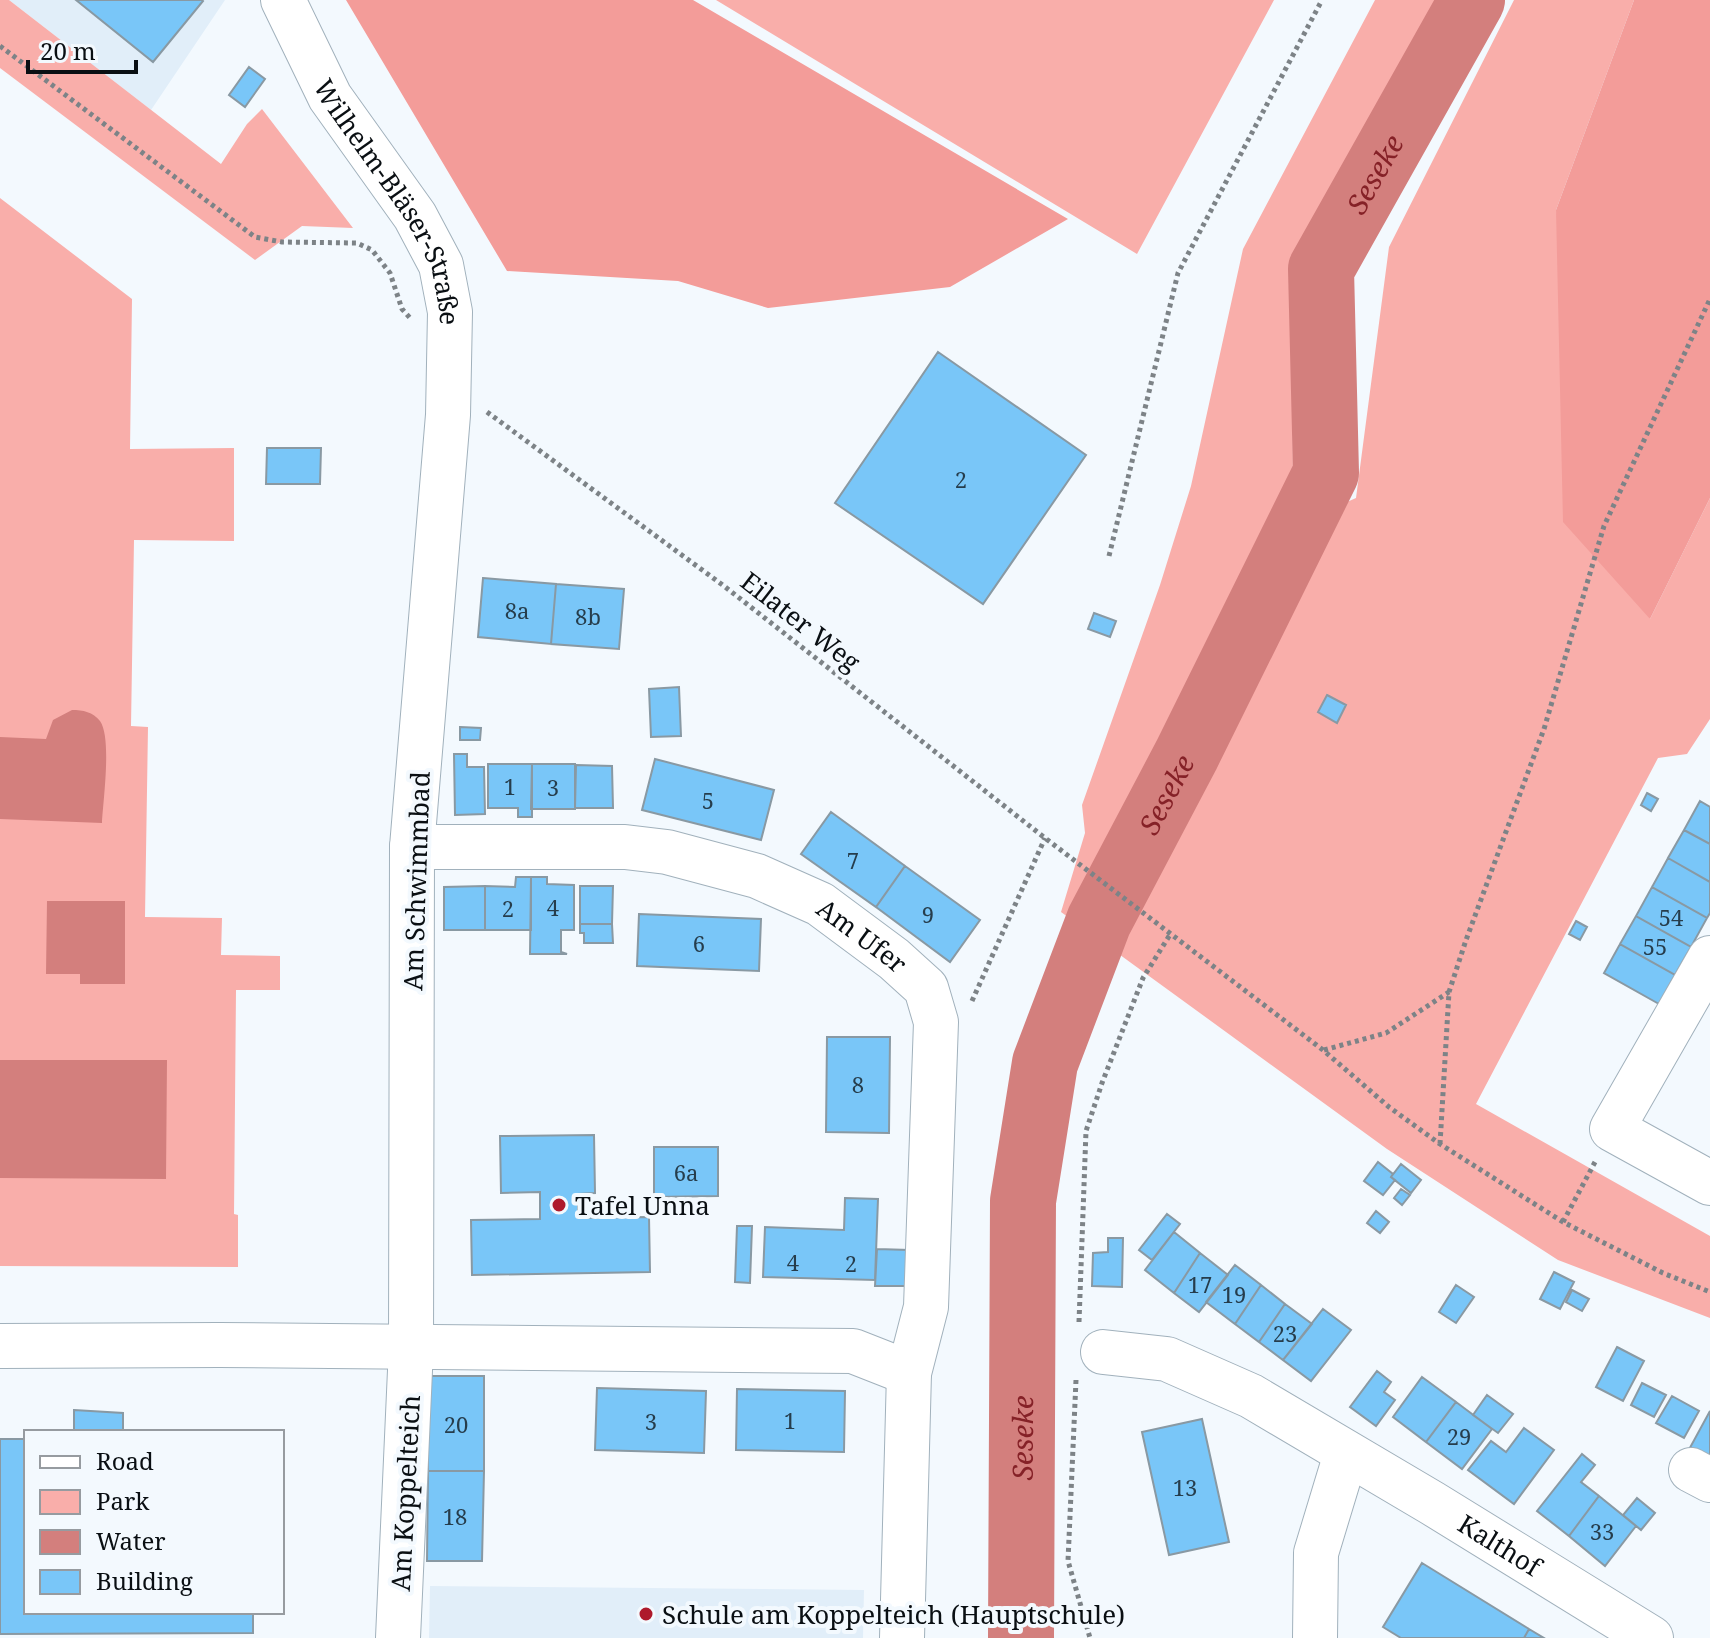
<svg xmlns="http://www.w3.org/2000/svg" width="1710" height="1638" font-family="'Noto Serif',serif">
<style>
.built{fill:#e1eef9}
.green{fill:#f9aeaa}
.forest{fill:#f39c99}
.water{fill:#d37f7d}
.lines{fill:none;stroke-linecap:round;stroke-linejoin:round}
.river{stroke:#d37f7d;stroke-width:66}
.building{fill:#79c6f8;stroke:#8999a3;stroke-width:2}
.minor-casing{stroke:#a1b1bc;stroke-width:46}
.path{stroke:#7d8387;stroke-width:5;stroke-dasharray:4 4;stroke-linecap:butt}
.minor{stroke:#fff;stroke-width:44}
.poi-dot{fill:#ae1a2c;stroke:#f3f9fe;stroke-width:3}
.labels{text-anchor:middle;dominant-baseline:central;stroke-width:8;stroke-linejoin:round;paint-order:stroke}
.number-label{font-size:22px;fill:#263d4c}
.street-label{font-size:26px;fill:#0a0f13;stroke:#f3f9fe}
.poi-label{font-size:26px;fill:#0a0f13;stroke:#f3f9fe;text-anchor:start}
.water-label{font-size:28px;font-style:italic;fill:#852127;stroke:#f3f9fe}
</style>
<rect width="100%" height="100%" fill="#f3f9fe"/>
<path class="built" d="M 9,0 L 225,0 L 151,110 Z
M 430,1586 L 864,1590 L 863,1638 L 429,1638 Z"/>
<path class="green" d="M 0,0 L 9,0 L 221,164 L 247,124 L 262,109 L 353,228 L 302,226 L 255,260 L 0,68 Z
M 716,0 L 1274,0 L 1137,254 Z
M 1375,0 L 1437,0 L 1292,269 L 1293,481 L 1268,537 L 1356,498 L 1389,247 L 1514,0 L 1634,0 L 1556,210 L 1650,619 L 1710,498 L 1710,719 L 1687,754 L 1658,758 L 1476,1104 L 1710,1236 L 1710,1318 L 1558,1260 L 1387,1149 L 1061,912 L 1085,833 L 1082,805 L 1160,585 L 1191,486 L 1243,249 Z
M 0,198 L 132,299 L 130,449 L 234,448 L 234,541 L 134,540 L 131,726 L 148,727 L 145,917 L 222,918 L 221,955 L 280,956 L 280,990 L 236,990 L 234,1214 L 238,1215 L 238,1267 L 0,1266 Z"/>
<path class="forest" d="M 346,0 L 693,0 L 1068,219 L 950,287 L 768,308 L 678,281 L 507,271 Z
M 1634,0 L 1710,0 L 1710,498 L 1650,619 L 1563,522 L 1556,210 Z"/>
<path class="water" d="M 72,710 C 83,710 93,712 100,721 C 112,738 103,801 102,823 L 0,819 L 0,737 L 46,739 L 53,720 Z
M 47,901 L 125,901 L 125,984 L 80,984 L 80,974 L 46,974 Z
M 0,1060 L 167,1060 L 166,1179 L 0,1178 Z"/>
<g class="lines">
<path class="river" id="s1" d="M 1021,1638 L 1023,1201 L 1045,1063 L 1099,921 L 1187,754 L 1326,473 L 1321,269 L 1472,0"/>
</g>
<path class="building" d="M 76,0 L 202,0 L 203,1 L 153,62 Z
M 249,67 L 265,79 L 245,107 L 229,95 Z
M 938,352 L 1086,455 L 983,604 L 835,503 Z
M 267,448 L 321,448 L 320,484 L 266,484 Z
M 483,578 L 556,584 L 551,644 L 478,637 Z
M 556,584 L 624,589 L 619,649 L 551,644 Z
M 1094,613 L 1116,621 L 1110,637 L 1088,629 Z
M 679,687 L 681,736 L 651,737 L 649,689 Z
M 1327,695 L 1346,705 L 1337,723 L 1318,712 Z
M 460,727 L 481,728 L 480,740 L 460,740 Z
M 454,754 L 467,754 L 467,767 L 484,767 L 485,814 L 455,815 Z
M 655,759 L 774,790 L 761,840 L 642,810 Z
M 488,764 L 532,764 L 532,817 L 518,817 L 518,808 L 488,808 Z
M 532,764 L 575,764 L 575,809 L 531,809 Z
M 576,765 L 612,766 L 613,808 L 575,808 Z
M 1647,793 L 1658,799 L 1651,811 L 1641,805 Z
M 1700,801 L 1710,807 L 1710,844 L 1684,830 Z
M 831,812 L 905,866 L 876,907 L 801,854 Z
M 1684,830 L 1710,844 L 1710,882 L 1668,858 Z
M 1668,858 L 1710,882 L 1710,913 L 1707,918 L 1652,887 Z
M 905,866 L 980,920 L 950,962 L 876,907 Z
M 516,877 L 531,877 L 531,930 L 485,930 L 485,886 L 515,887 Z
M 531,877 L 547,877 L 547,884 L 574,885 L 574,930 L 561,930 L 561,952 L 567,954 L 530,954 Z
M 485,886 L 485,930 L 444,930 L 444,887 Z
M 580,886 L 613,886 L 612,924 L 580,924 Z
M 1652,887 L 1707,918 L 1691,947 L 1636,916 Z
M 639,914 L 761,919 L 759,971 L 637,966 Z
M 1636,916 L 1691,947 L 1675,975 L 1620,944 Z
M 1576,921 L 1587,927 L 1580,940 L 1569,934 Z
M 580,924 L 612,924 L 613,943 L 584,943 L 584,933 L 580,933 Z
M 1620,944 L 1675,975 L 1659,1004 L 1604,973 Z
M 827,1037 L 890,1037 L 889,1133 L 826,1132 Z
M 594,1135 L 595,1193 L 578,1194 L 578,1218 L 649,1217 L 650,1272 L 472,1275 L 471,1220 L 540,1219 L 540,1192 L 501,1193 L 500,1136 Z
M 654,1147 L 718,1147 L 718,1196 L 654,1197 Z
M 1378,1162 L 1393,1174 L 1391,1177 L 1395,1180 L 1383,1195 L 1364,1181 Z
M 1401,1164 L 1421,1180 L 1411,1193 L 1391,1177 Z
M 1401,1189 L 1410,1195 L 1402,1205 L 1394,1198 Z
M 845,1198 L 878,1199 L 875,1280 L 763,1277 L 765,1227 L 844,1230 Z
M 1376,1211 L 1389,1222 L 1380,1233 L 1367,1223 Z
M 1167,1214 L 1180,1224 L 1152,1260 L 1139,1250 Z
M 737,1226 L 752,1226 L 750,1283 L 735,1282 Z
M 1174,1232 L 1200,1253 L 1174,1293 L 1145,1270 Z
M 1108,1238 L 1123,1238 L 1122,1287 L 1092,1286 L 1093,1253 L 1108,1252 Z
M 877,1249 L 909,1250 L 908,1286 L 875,1286 Z
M 1200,1253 L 1228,1275 L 1199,1312 L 1174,1293 Z
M 1235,1265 L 1261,1285 L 1235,1324 L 1206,1302 Z
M 1554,1272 L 1574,1282 L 1560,1309 L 1540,1299 Z
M 1261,1285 L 1285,1304 L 1259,1342 L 1235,1324 Z
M 1456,1285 L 1474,1297 L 1456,1323 L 1439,1312 Z
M 1572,1290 L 1589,1299 L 1582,1311 L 1566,1302 Z
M 1285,1304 L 1312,1324 L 1283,1360 L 1259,1342 Z
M 1323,1309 L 1351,1330 L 1311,1381 L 1283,1360 Z
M 1617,1347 L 1644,1361 L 1623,1401 L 1596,1387 Z
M 1377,1371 L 1391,1382 L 1384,1392 L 1395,1400 L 1376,1426 L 1350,1407 Z
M 428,1376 L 484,1376 L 484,1471 L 428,1471 Z
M 1422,1377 L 1456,1402 L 1426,1442 L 1393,1417 Z
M 1642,1383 L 1666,1395 L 1654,1417 L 1631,1405 Z
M 597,1388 L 706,1391 L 704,1453 L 595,1450 Z
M 737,1389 L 845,1391 L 844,1452 L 736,1450 Z
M 1487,1395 L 1513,1414 L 1498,1433 L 1473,1415 Z
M 1672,1396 L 1699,1411 L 1684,1438 L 1656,1423 Z
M 1456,1402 L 1492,1429 L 1462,1469 L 1426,1442 Z
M 74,1410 L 123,1413 L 123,1432 L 74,1432 Z
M 1710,1411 L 1710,1467 L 1686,1455 Z
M 1202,1419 L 1229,1542 L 1169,1555 L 1142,1432 Z
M 1524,1428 L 1554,1450 L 1514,1504 L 1468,1470 L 1491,1441 L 1506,1452 Z
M 0,1439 L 26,1439 L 26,1612 L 253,1612 L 253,1633 L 0,1634 Z
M 1582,1454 L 1595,1465 L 1581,1482 L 1599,1496 L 1569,1536 L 1537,1511 Z
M 428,1471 L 484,1471 L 482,1561 L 427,1561 Z
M 1599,1496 L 1636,1526 L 1605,1566 L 1569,1536 Z
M 1637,1498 L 1655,1513 L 1641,1530 L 1623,1515 Z
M 1422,1563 L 1529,1629 L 1524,1638 L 1401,1638 L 1383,1627 Z
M 1529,1629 L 1544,1638 L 1524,1638 Z"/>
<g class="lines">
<g class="minor-casing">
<g id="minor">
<path id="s2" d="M 283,0 L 330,97 L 415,216 L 441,265 L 450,312 L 448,415 L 412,847 L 411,1348 L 398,1638"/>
<path id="s3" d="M 412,847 L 625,847 L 667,852 L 757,876 L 820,904 L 894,959 L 926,988 L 936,1022 L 926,1307 L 909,1373 L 902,1638"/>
<path d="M 1710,958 L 1612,1129 L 1710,1183"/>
<path d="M 0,1346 L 219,1345 L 853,1351 L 909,1373"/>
<path id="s4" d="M 1103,1352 L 1167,1359 L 1251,1396 L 1432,1503 L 1651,1638"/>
<path d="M 1691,1470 L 1710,1480"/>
<path d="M 1315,1638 L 1316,1553 L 1346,1454"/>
</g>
</g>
<path class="path" d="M 0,46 L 255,237 L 282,242 L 357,243 L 372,250 L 390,273 L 402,309 L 411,319
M 487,412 L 724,586 L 1045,838 L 1323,1050 L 1389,1107 L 1440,1144 L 1563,1222 L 1663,1273 L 1710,1292
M 1109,556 L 1178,273 L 1322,0
M 972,1001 L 1045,838
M 1324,1050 L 1386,1033 L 1449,992
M 1440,1144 L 1449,992 L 1466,940 L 1544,729 L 1604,526 L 1710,299
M 1563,1222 L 1595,1162
M 1079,1322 L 1086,1131 L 1102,1083 L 1143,978 L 1171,933
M 1076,1380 L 1068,1561 L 1090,1638"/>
<use href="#minor" class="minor"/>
</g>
<g class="poi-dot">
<circle cx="559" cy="1205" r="8"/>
<circle cx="646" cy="1614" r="8"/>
</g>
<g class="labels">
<g class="number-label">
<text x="961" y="479">2</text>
<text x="517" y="610">8a</text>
<text x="588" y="616">8b</text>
<text x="510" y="786">1</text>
<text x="553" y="787">3</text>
<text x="708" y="800">5</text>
<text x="853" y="860">7</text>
<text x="553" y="907">4</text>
<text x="508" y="908">2</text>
<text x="928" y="914">9</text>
<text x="1671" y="917">54</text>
<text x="699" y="943">6</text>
<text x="1655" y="946">55</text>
<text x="858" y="1084">8</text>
<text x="686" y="1172">6a</text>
<text x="793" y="1262">4</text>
<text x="851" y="1263">2</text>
<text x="1200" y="1284">17</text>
<text x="1234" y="1294">19</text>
<text x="1285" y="1333">23</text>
<text x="790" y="1420">1</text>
<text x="651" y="1421">3</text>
<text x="456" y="1424">20</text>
<text x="1459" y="1436">29</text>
<text x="1185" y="1487">13</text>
<text x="455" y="1516">18</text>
<text x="1602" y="1531">33</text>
</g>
<g class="street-label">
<text stroke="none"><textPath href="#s2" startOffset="230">Wilhelm-Bläser-Straße</textPath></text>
<text transform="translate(801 621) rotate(38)">Eilater Weg</text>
<text transform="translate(416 881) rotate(-88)">Am Schwimmbad</text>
<text stroke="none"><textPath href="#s3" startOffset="470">Am Ufer</textPath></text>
<text transform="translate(405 1493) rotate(-87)">Am Koppelteich</text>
<text stroke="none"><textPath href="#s4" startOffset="446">Kalthof</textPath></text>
</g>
<g class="poi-label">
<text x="575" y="1205">Tafel Unna</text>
<text x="662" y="1614">Schule am Koppelteich (Hauptschule)</text>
</g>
<g class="water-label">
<text stroke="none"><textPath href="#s1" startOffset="1544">Seseke</textPath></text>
<text stroke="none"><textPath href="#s1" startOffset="872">Seseke</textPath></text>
<text stroke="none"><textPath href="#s1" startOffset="200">Seseke</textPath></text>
</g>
</g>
<rect x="24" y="1430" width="260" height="184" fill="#f3f9fe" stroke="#969ba0" stroke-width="2"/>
<rect x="40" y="1456" width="40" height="12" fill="#ffffff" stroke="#969ba0" stroke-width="2"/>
<text x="96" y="1470" font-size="24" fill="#0a0f13">Road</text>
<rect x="40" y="1490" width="40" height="24" fill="#f9aeaa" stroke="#969ba0" stroke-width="2"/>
<text x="96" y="1510" font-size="24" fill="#0a0f13">Park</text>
<rect x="40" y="1530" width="40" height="24" fill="#d37f7d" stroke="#969ba0" stroke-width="2"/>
<text x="96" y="1550" font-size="24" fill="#0a0f13">Water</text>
<rect x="40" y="1570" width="40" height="24" fill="#79c6f8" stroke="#969ba0" stroke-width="2"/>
<text x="96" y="1590" font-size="24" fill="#0a0f13">Building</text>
<path d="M28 60v12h108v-12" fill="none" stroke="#0a0f13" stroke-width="4"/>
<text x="40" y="60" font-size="24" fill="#0a0f13" stroke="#f3f9fe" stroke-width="6" paint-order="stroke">20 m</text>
</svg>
